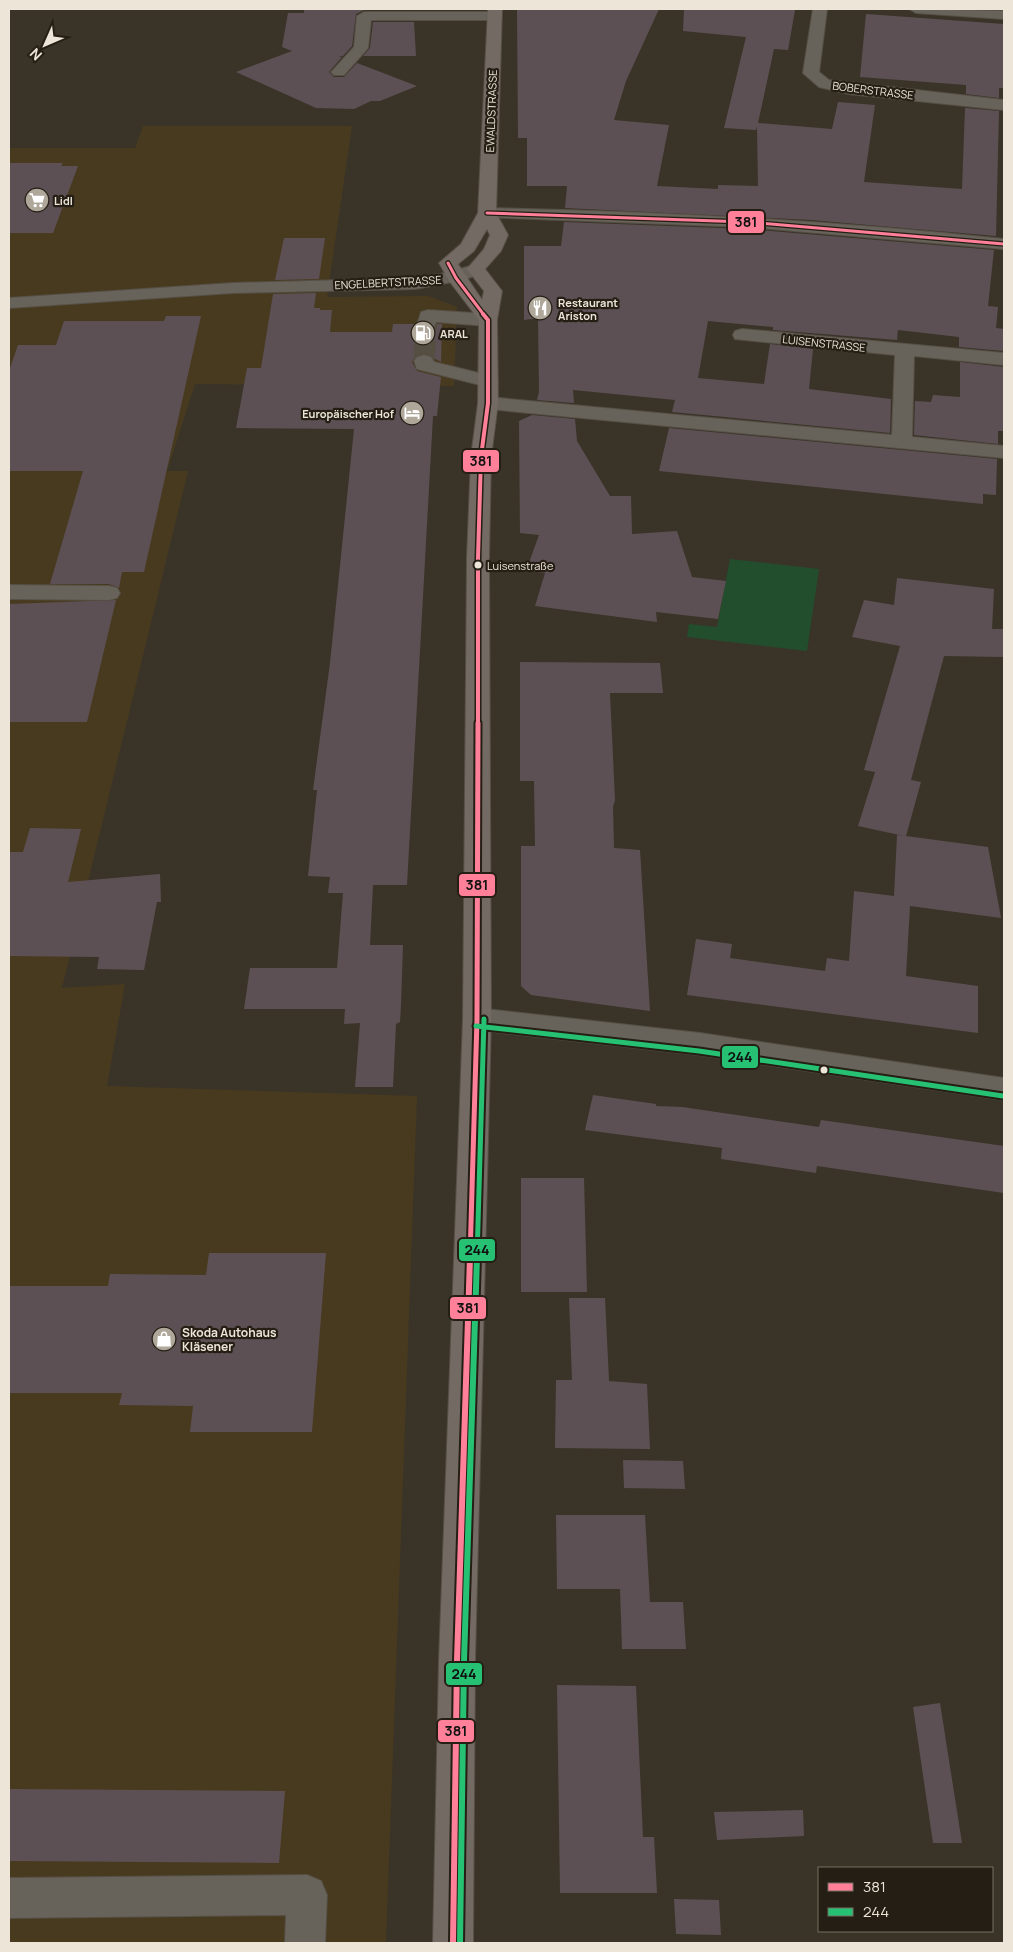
<svg xmlns="http://www.w3.org/2000/svg" width="1013" height="1952" font-family="Manrope,sans-serif">
<style>
.built{fill:#483a1f}
.green{fill:#224e2d}
.building{fill:#5d5054}
.lines{fill:none;stroke-linecap:round;stroke-linejoin:round}
.minor-tunnel{stroke:#554f42;stroke-width:21;stroke-dasharray:21 11;stroke-linecap:butt}
.minor-casing{stroke:#554f45;stroke-width:2}
.major-casing{stroke:#554f45;stroke-width:2}
.minor{fill:#68635a;fill-rule:evenodd}
.major{fill:#746a64;fill-rule:evenodd}
.bus-1-far3-casing{stroke:#241e14;stroke-width:5.5}
.bus-1-far2-casing{stroke:#241e14;stroke-width:7}
.bus-1-far1-casing{stroke:#241e14;stroke-width:9}
.bus-1-casing{stroke:#241e14;stroke-width:10}
.bus-2-far1-casing{stroke:#241e14;stroke-width:9}
.bus-2-casing{stroke:#241e14;stroke-width:10}
.bus-1-far3{stroke:#ff8098;stroke-width:3}
.bus-1-far2{stroke:#ff8098;stroke-width:4}
.bus-1-far1{stroke:#ff8098;stroke-width:5}
.bus-1{stroke:#ff8098;stroke-width:6}
.bus-2-far1{stroke:#26c172;stroke-width:5}
.bus-2{stroke:#26c172;stroke-width:6}
.bus-dot{fill:#ece5d8;stroke:#241e14;stroke-width:2}
.labels{text-anchor:middle;dominant-baseline:central;stroke-width:4.5;stroke-linejoin:round;paint-order:stroke}
.far-street-label{font-size:11px;fill:#ece5d8;stroke:#241e14}
.far-poi-label{font-size:11px;font-weight:bold;fill:#ece5d8;stroke:#241e14;text-anchor:start}
.bus-label{font-size:11px;fill:#ece5d8;stroke:#241e14;text-anchor:start}
.poi-label{font-size:12px;font-weight:bold;fill:#ece5d8;stroke:#241e14;text-anchor:start}
.line-badge{stroke:#241e14;stroke-width:2}
.pale-badge-label{font-size:14px;text-anchor:middle;font-weight:bold;fill:#111}
</style>
<rect width="100%" height="100%" fill="#3a3428"/>
<path class="built" d="M 143,126 L 352,126 L 327,297 L 428,296 L 457,307 L 454,386 L 195,384 L 167,471 L 188,471 L 62,988 L 125,984 L 107,1086 L 417,1096 L 386,1943 L 9,1943 L 9,148 L 135,148 Z"/>
<path class="green" d="M 730,559 L 819,569 L 807,651 L 687,637 L 689,624 L 717,627 Z"/>
<path class="building" d="M 304,9 L 414,9 L 364,10 L 356,14 L 352,46 L 343,56 L 338,56 L 342,57 L 329,72 L 334,77 L 344,77 L 357,63 L 417,86 L 380,101 L 371,101 L 354,109 L 316,108 L 236,72 L 292,51 L 282,47 L 288,13 L 304,13 Z
M 517,9 L 659,9 L 626,81 L 614,120 L 669,125 L 657,186 L 718,189 L 718,185 L 758,186 L 757,127 L 756,130 L 724,128 L 746,37 L 683,31 L 684,9 L 795,10 L 788,50 L 774,49 L 758,123 L 832,129 L 838,102 L 875,105 L 864,182 L 962,189 L 965,108 L 999,111 L 996,236 L 811,220 L 565,208 L 567,186 L 527,186 L 527,138 L 518,138 Z
M 866,14 L 1004,24 L 1004,88 L 999,88 L 999,98 L 966,94 L 966,85 L 860,77 Z
M 373,22 L 414,22 L 416,56 L 363,56 L 370,48 Z
M 9,163 L 63,163 L 61,166 L 78,166 L 53,233 L 9,233 Z
M 564,222 L 746,229 L 994,250 L 988,306 L 998,307 L 996,328 L 1004,329 L 1004,351 L 959,347 L 959,337 L 898,330 L 897,340 L 773,330 L 773,327 L 708,321 L 698,378 L 764,384 L 770,344 L 813,349 L 809,389 L 891,399 L 890,433 L 672,412 L 675,400 L 573,390 L 574,403 L 537,400 L 539,392 L 538,318 L 524,320 L 524,246 L 561,246 Z
M 284,238 L 325,238 L 319,279 L 275,280 Z
M 316,293 L 314,308 L 320,308 L 320,310 L 332,310 L 330,332 L 392,332 L 393,324 L 417,324 L 420,328 L 434,328 L 437,324 L 442,324 L 441,362 L 425,353 L 416,356 L 412,362 L 417,371 L 441,377 L 437,416 L 433,416 L 407,885 L 373,885 L 370,945 L 403,945 L 401,1005 L 400,1022 L 396,1024 L 393,1087 L 355,1087 L 360,1023 L 344,1024 L 345,1009 L 244,1009 L 250,968 L 337,968 L 343,893 L 328,893 L 330,877 L 308,876 L 317,790 L 313,790 L 330,663 L 354,429 L 236,428 L 247,368 L 261,368 L 273,294 Z
M 166,316 L 201,316 L 144,572 L 122,572 L 119,588 L 109,584 L 50,584 L 83,471 L 9,471 L 9,371 L 18,345 L 56,345 L 64,321 L 164,321 Z
M 960,362 L 1004,367 L 1004,431 L 998,431 L 998,444 L 914,435 L 915,401 L 931,402 L 933,395 L 960,397 Z
M 532,415 L 575,419 L 577,441 L 610,496 L 631,496 L 632,534 L 677,531 L 692,577 L 726,581 L 718,619 L 656,612 L 657,622 L 535,606 L 545,573 L 526,571 L 539,535 L 520,533 L 519,421 Z
M 669,428 L 997,459 L 996,495 L 983,494 L 983,504 L 659,471 Z
M 897,578 L 994,589 L 992,629 L 1004,629 L 1004,657 L 944,656 L 911,780 L 921,782 L 906,836 L 988,847 L 1001,918 L 910,906 L 906,976 L 978,986 L 978,1033 L 687,995 L 696,939 L 732,944 L 730,958 L 825,971 L 827,958 L 849,961 L 854,891 L 894,896 L 897,835 L 904,836 L 858,826 L 875,772 L 864,770 L 900,646 L 852,637 L 864,600 L 894,605 Z
M 116,600 L 87,722 L 9,722 L 9,604 Z
M 520,662 L 660,663 L 663,693 L 610,693 L 615,800 L 613,807 L 614,848 L 640,850 L 650,1011 L 531,995 L 521,986 L 521,846 L 535,846 L 534,781 L 520,781 Z
M 30,828 L 81,829 L 68,882 L 160,874 L 161,902 L 157,902 L 144,970 L 97,969 L 99,957 L 9,956 L 9,852 L 23,852 Z
M 593,1095 L 656,1104 L 656,1106 L 682,1107 L 819,1127 L 821,1120 L 1004,1146 L 1004,1193 L 817,1166 L 816,1173 L 721,1159 L 722,1148 L 585,1130 Z
M 521,1178 L 584,1178 L 587,1292 L 521,1292 Z
M 209,1253 L 326,1253 L 312,1432 L 190,1432 L 193,1406 L 119,1405 L 122,1393 L 9,1393 L 9,1286 L 108,1286 L 110,1274 L 206,1275 Z
M 569,1298 L 605,1298 L 609,1381 L 647,1384 L 650,1449 L 555,1448 L 556,1380 L 572,1380 Z
M 623,1460 L 683,1461 L 685,1489 L 624,1488 Z
M 556,1515 L 645,1515 L 650,1602 L 683,1602 L 686,1649 L 622,1649 L 620,1589 L 557,1589 Z
M 557,1685 L 636,1686 L 643,1837 L 654,1837 L 657,1893 L 560,1893 Z
M 940,1703 L 962,1843 L 933,1843 L 913,1707 Z
M 9,1789 L 285,1791 L 279,1863 L 9,1861 Z
M 803,1810 L 804,1836 L 717,1840 L 714,1812 Z
M 674,1899 L 719,1900 L 721,1935 L 676,1934 Z"/>
<g class="lines">
<path class="minor-tunnel" d="M 424,361 L 427,322"/>
<g class="minor-casing">
<path id="minor" d="M 813,9 L 827,9 L 819,72 L 829,80 L 1004,100 L 1004,110 L 849,94 L 819,87 L 803,73 Z
M 909,9 L 1004,11 L 1004,19 L 916,13 Z
M 364,12 L 495,12 L 502,16 L 495,20 L 371,20 L 368,48 L 344,75 L 334,75 L 331,72 L 334,69 L 354,47 L 357,16 Z
M 487,208 C 660,211 832,221 1004,239 L 1004,249 L 746,227 L 481,217 L 478,213 L 481,209 Z
M 476,264 L 482,265 L 485,269 L 482,273 L 463,280 L 415,289 L 233,293 L 9,308 L 9,298 L 233,283 L 415,278 L 451,272 Z
M 428,310 L 488,314 L 495,316 L 497,320 L 495,324 L 488,326 L 436,322 L 434,326 L 420,326 L 418,322 L 421,312 Z
M 742,329 L 1004,353 L 1004,365 L 914,356 L 912,437 L 1004,446 L 1004,458 L 488,409 L 481,407 L 478,403 L 481,399 L 488,397 L 892,435 L 895,355 L 735,339 L 733,335 L 735,331 Z
M 424,355 L 431,357 L 434,362 L 495,377 L 498,381 L 495,385 L 488,387 L 417,369 L 414,361 L 417,357 Z
M 9,585 L 109,586 L 117,588 L 120,593 L 117,598 L 109,600 L 9,599 Z
M 477,1008 L 700,1033 L 1004,1078 L 1004,1100 L 700,1055 L 477,1030 L 467,1027 L 463,1019 L 467,1011 Z
M 307,1875 L 321,1881 L 327,1895 L 325,1943 L 285,1943 L 286,1915 L 9,1918 L 9,1878 Z"/>
</g>
<g class="major-casing">
<path id="major" d="M 488,9 L 502,9 L 496,213 L 508,235 L 501,251 L 485,269 L 502,291 L 497,320 L 498,403 L 491,457 L 489,558 L 491,1019 L 475,1661 L 473,1943 L 433,1943 L 439,1661 L 463,1019 L 467,558 L 471,457 L 478,403 L 479,320 L 450,282 L 439,263 L 461,244 L 478,213 ZM 487,229 L 490,235 L 484,249 L 467,269 L 484,291 L 482,300 L 458,264 L 474,251 Z"/>
</g>
<use href="#minor" class="minor"/>
<use href="#major" class="major"/>
<g class="bus-1-far3-casing">
<path id="bus-1-far3" d="M 487,213 L 746,222 L 1004,244
M 448,263 L 456,278 L 484,315"/>
</g>
<g class="bus-1-far2-casing">
<path id="bus-1-far2" d="M 478,724 L 478,558 L 481,457 L 488,403 L 488,320 L 483,314"/>
</g>
<g class="bus-1-far1-casing">
<path id="bus-1-far1" d="M 470,1258 L 477,1019 L 478,723"/>
</g>
<g class="bus-1-casing">
<path id="bus-1" d="M 453,1943 L 457,1661 L 470,1257"/>
</g>
<g class="bus-2-far1-casing">
<path id="bus-2-far1" d="M 476,1026 L 699,1051 L 1003,1096
M 477,1258 L 484,1019"/>
</g>
<g class="bus-2-casing">
<path id="bus-2" d="M 460,1943 L 464,1661 L 477,1257"/>
</g>
<use href="#bus-1-far3" class="bus-1-far3"/>
<use href="#bus-1-far2" class="bus-1-far2"/>
<use href="#bus-1-far1" class="bus-1-far1"/>
<use href="#bus-1" class="bus-1"/>
<use href="#bus-2-far1" class="bus-2-far1"/>
<use href="#bus-2" class="bus-2"/>
</g>
<defs>
<g id="supermarket-disc" transform="scale(1.25)"><circle r="9.5" fill="#aea79a" stroke="#241e14"/><path d="M-6-5.5h2.5l.6 2H6L4.5 2H-2.5L-4.4-4H-6ZM-1.5 3.2a1.3 1.3 0 1 0 .1 0ZM3 3.2a1.3 1.3 0 1 0 .1 0Z" fill="#fff"/></g>
<g id="restaurant-disc" transform="scale(1.25)"><circle r="9.5" fill="#aea79a" stroke="#241e14"/><path d="M-5-6h1v4h1v-4h1v4h1v-4h1v5L-1.5 .5V6h-2V.5L-5-1ZM5-6V6H3V1.5H1.5Q1.5-4 5-6Z" fill="#fff"/></g>
<g id="fuel-disc" transform="scale(1.25)"><circle r="9.5" fill="#aea79a" stroke="#241e14"/><path d="M-5.5-6h7V0h2V4h1.3V-2.5L3-4.5l.8-.8L6-3V5H2.5V1h-1V6h-7ZM-4.2-4.7v3.2H.2V-4.7Z" fill="#fff"/></g>
<g id="hotel-disc" transform="scale(1.25)"><circle r="9.5" fill="#aea79a" stroke="#241e14"/><path d="M-6-4.5h1.5V1H6V5H4.5V3h-9V5H-6ZM-4 0a1.8 1.8 0 1 1 3.6 0ZM.5 0V-2.5h3Q6-2.5 6 0Z" fill="#fff"/></g>
<g id="shop-disc" transform="scale(1.25)"><circle r="9.5" fill="#aea79a" stroke="#241e14"/><path d="M-5-2.5h2.3a2.7 3.5 0 0 1 5.4 0H5L5.5 6h-11ZM-1.5-2.5h3a1.5 2.3 0 0 0-3 0Z" fill="#fff"/></g>
</defs>
<g fill-rule="evenodd">
<use href="#supermarket-disc" x="37" y="200"/>
<use href="#restaurant-disc" x="540" y="308"/>
<use href="#fuel-disc" x="423" y="333"/>
<use href="#hotel-disc" x="412" y="413"/>
<use href="#shop-disc" x="164" y="1339"/>
</g>
<g class="bus-dot">
<circle cx="478" cy="565" r="4.5"/>
<circle cx="824" cy="1070" r="4.5"/>
</g>
<g class="labels">
<g class="far-street-label">
<text transform="translate(873 90) rotate(7)">BOBERSTRASSE</text>
<text transform="translate(491 111) rotate(-88)">EWALDSTRASSE</text>
<text transform="translate(388 282) rotate(-3)">ENGELBERTSTRASSE</text>
<text transform="translate(824 343) rotate(6)">LUISENSTRASSE</text>
</g>
<g class="far-poi-label">
<text x="54" y="200">Lidl</text>
<text x="558" y="302">Restaurant<tspan x="558" dy="13">Ariston</tspan></text>
<text x="440" y="333">ARAL</text>
<text x="394" y="413" text-anchor="end">Europäischer Hof</text>
</g>
<g class="bus-label">
<text x="487" y="565">Luisenstraße</text>
</g>
<g class="poi-label">
<text x="182" y="1332">Skoda Autohaus<tspan x="182" dy="14">Kläsener</tspan></text>
</g>
</g>
<g class="line-badge">
<rect x="727" y="210" width="38" height="24" rx="5" fill="#ff8098"/>
<rect x="462" y="449" width="38" height="24" rx="5" fill="#ff8098"/>
<rect x="458" y="873" width="38" height="24" rx="5" fill="#ff8098"/>
<rect x="721" y="1045" width="38" height="24" rx="5" fill="#26c172"/>
<rect x="458" y="1238" width="38" height="24" rx="5" fill="#26c172"/>
<rect x="449" y="1296" width="38" height="24" rx="5" fill="#ff8098"/>
<rect x="445" y="1662" width="38" height="24" rx="5" fill="#26c172"/>
<rect x="437" y="1719" width="38" height="24" rx="5" fill="#ff8098"/>
</g>
<g class="pale-badge-label">
<text x="746" y="227">381</text>
<text x="481" y="466">381</text>
<text x="477" y="890">381</text>
<text x="740" y="1062">244</text>
<text x="477" y="1255">244</text>
<text x="468" y="1313">381</text>
<text x="464" y="1679">244</text>
<text x="456" y="1736">381</text>
</g>
<rect width="1013" height="1952" fill="none" stroke="#ece5d8" stroke-width="20"/>
<rect x="818" y="1867" width="175" height="65" fill="#241e14" stroke="#746e62"/>
<rect x="828" y="1883" width="25" height="8" fill="#ff8098" stroke="#746e62"/>
<text x="863" y="1892" font-size="15" fill="#ece5d8">381</text>
<rect x="828" y="1908" width="25" height="8" fill="#26c172" stroke="#746e62"/>
<text x="863" y="1917" font-size="15" fill="#ece5d8">244</text>
<g transform="translate(45 45) rotate(225)" stroke="#241e14" stroke-width="4" paint-order="stroke">
<path d="M0-4L9 19L0 12L-9 19Z" fill="#ece5d8"/>
<text y="-8" font-size="14" font-weight="bold" text-anchor="middle" fill="#ece5d8">N</text>
</g>
</svg>
